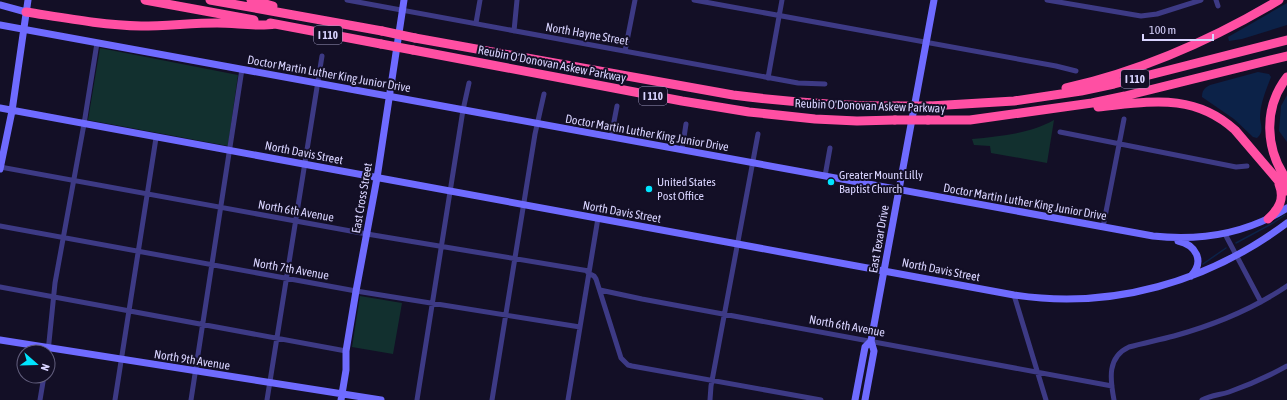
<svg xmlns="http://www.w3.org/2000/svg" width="1287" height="400" font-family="'Asap Condensed',sans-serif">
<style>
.green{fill:#12302f}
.water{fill:#0c2248}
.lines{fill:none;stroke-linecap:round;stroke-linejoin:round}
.stream{stroke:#0c2248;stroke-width:1.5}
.street{stroke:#3d3a85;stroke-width:5}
.secondary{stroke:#6f6bff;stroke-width:7}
.highway{stroke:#ff4fa3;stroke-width:9}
.highway-bridge{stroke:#ff4fa3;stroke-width:9}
.poi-dot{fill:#00e5ff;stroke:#130f26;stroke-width:1.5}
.labels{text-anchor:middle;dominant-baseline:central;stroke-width:4;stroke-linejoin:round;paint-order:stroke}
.shield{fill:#130f26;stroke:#9e99be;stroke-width:1}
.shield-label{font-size:11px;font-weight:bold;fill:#d9d4ff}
.street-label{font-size:12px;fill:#d9d4ff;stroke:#130f26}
.poi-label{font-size:12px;fill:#d9d4ff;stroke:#130f26;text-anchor:start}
</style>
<rect width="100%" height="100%" fill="#130f26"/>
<path class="green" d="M 100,48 L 238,75 L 228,146 L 88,120 Z
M 1054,120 L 1047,163 L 1020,158 L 991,153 L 990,146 L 974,145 L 972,139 C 1001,136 1029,134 1054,120 Z
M 360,296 L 402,303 L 393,354 L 352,347 Z"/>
<path class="water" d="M 1287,3 L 1287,25 L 1242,39 L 1229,41 L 1228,37 Z
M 1258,72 L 1269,74 L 1271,77 C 1266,90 1260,104 1260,118 C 1261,126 1264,132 1257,138 L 1253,137 L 1234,119 L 1202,97 C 1202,91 1204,88 1210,85 Z
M 1287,95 L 1287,142 L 1279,131 L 1281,106 Z"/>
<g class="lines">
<path class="stream" d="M 1236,243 L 1273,223 L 1285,215
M 1203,264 L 1226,248"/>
<path class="street" d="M 347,0 L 798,83 L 825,84
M 694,0 L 1056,66 L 1076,71
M 1047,0 L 1141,16 L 1157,14 L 1201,0
M 1216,0 L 1218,6
M 476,23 L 480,0
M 514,31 L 517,0
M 625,51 L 635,0
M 768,78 L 782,0
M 1060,132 L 1236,167 L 1247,166
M 611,137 L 617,106
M 682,150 L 686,124
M 0,167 L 367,234 L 589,271
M 825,176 L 830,148
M 0,226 L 356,291 L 580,327
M 1103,227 L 1124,119
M 1225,234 L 1261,302
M 588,273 L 594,276 L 596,279 L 621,358 L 628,365 L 632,366 L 821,400
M 0,287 L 346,351
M 600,290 L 642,299 L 1112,386
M 1014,295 L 1046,400
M 48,352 L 55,283 L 84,124 L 97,43
M 40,400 L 44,376
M 115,400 L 156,138
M 191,400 L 242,69
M 267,400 L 322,56
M 417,400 L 463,110 L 469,83
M 492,400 L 535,134 L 544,94
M 568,400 L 598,218
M 710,400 L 711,386 L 758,134
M 1114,400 C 1110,379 1107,357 1129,347 C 1144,343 1159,340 1174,336 C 1214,325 1253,309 1287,286
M 1202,400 C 1211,395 1220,395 1229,392 C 1249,385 1269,376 1287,366"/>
<path class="secondary" d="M 0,5 L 26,12
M 0,25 L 1153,236 C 1200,241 1246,234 1287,208
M 0,108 L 1014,295 C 1112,310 1208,282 1287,223
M 0,169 L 12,111 L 28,0
M 1178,241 C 1196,245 1205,261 1191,276
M 0,340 L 381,400
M 341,400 L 346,370 L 346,351 L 356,291 L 377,178 L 404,0
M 855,400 L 865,347 L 871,341
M 865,400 L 874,351 L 871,341 L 934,0"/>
<path class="highway" d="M 145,0 L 254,20
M 210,0 L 382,31
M 251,0 L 273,6
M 26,12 C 65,18 102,25 141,26 C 167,26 192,23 217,23 C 237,23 256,27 275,24
M 270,23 L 381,44
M 415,38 L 733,95 C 788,102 842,106 898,106
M 413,50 L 682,101 L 749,112 L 815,119 L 857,121 L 895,120
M 1287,77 C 1263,108 1265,149 1287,180
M 1066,88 C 1142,71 1212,40 1279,0
M 930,106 L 1014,101 L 1081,91 L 1114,84 L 1287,40
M 1098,107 C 1149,102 1193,92 1235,130 L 1287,191
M 928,120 L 970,120 L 1092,103 L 1125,96 L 1287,56
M 1268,219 C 1279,209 1285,199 1279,184"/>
<path class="highway-bridge" d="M 382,31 L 415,38
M 381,44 L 413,50
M 898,106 L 930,106
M 895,120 L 928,120"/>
</g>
<g class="poi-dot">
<circle cx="831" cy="182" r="4"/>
<circle cx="649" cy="189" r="4"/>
</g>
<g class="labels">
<g class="shield">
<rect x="314" y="26" width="28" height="18" rx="3"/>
<rect x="1121" y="70" width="28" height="18" rx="3"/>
<rect x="639" y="87" width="28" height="18" rx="3"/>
</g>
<g class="shield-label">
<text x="328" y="35">I 110</text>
<text x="1135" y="79">I 110</text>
<text x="653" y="96">I 110</text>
</g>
<g class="street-label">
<text transform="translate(587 34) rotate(10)">North Hayne Street</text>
<text transform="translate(552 64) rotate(11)">Reubin O'Donovan Askew Parkway</text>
<text transform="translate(329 74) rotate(10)">Doctor Martin Luther King Junior Drive</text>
<text transform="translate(870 106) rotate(2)">Reubin O'Donovan Askew Parkway</text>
<text transform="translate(647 133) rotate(10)">Doctor Martin Luther King Junior Drive</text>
<text transform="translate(304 153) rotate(11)">North Davis Street</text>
<text transform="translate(362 198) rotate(-80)">East Cross Street</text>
<text transform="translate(1025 202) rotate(10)">Doctor Martin Luther King Junior Drive</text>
<text transform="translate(296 211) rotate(10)">North 6th Avenue</text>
<text transform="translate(622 212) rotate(10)">North Davis Street</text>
<text transform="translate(879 239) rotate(-80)">East Texar Drive</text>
<text transform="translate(291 269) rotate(10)">North 7th Avenue</text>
<text transform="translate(941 270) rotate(11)">North Davis Street</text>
<text transform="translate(847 326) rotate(10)">North 6th Avenue</text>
<text transform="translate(192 360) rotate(9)">North 9th Avenue</text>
</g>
<g class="poi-label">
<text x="839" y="175">Greater Mount Lilly<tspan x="839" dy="14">Baptist Church</tspan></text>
<text x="657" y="182">United States<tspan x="657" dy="14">Post Office</tspan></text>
</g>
</g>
<g transform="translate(36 364) rotate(110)"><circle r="19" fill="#130f26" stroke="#625e7d"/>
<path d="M0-3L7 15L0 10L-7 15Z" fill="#00e5ff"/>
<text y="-6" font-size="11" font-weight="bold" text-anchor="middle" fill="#d9d4ff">N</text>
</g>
<path d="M1143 34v6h70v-6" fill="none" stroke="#d9d4ff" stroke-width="2"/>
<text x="1149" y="34" font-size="12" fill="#d9d4ff" stroke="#130f26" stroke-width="3" paint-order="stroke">100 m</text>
</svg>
